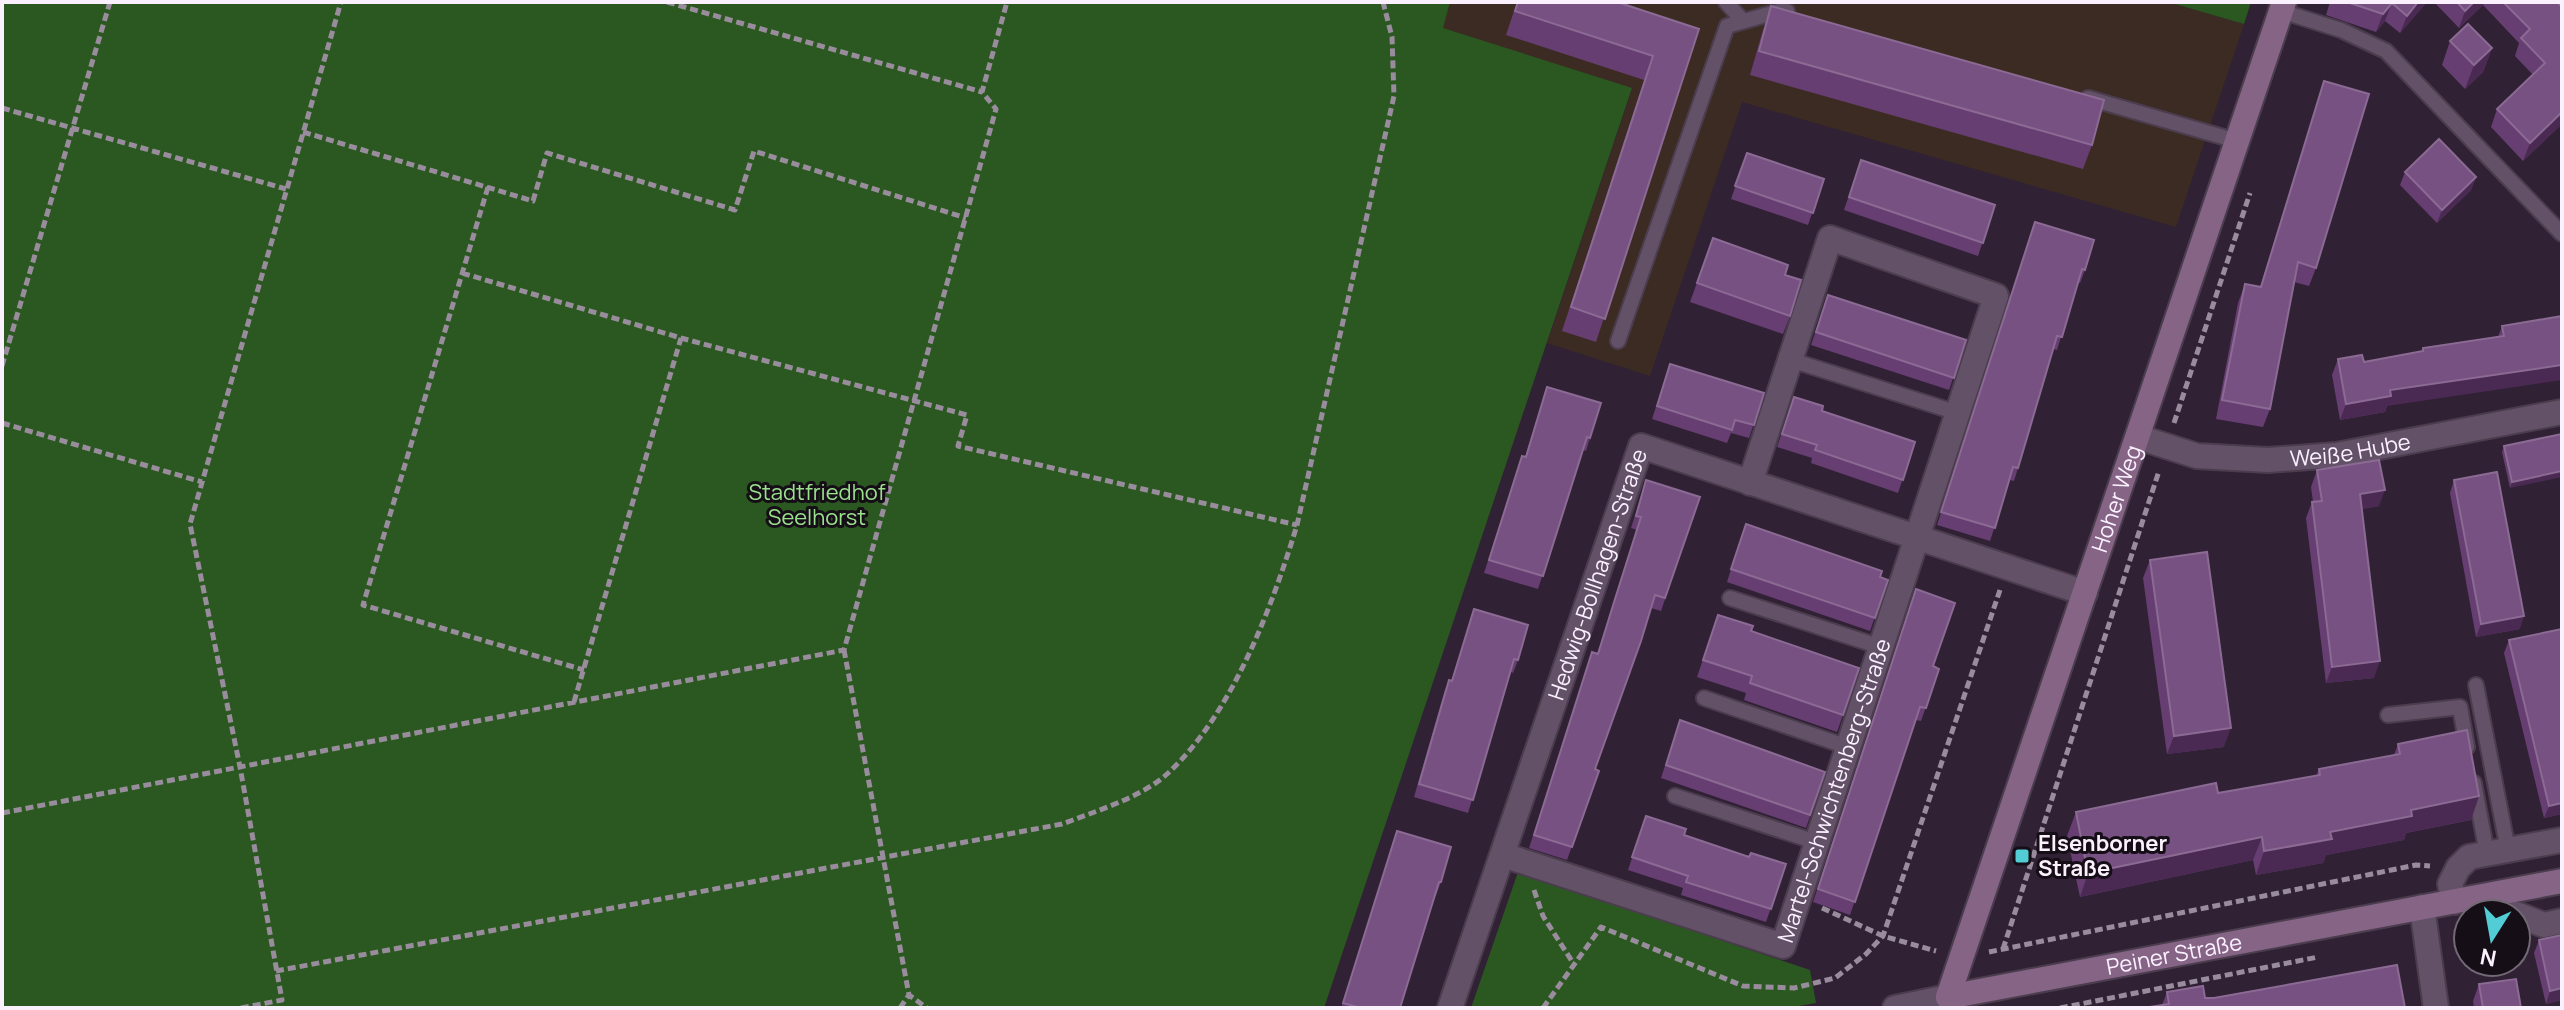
<svg xmlns="http://www.w3.org/2000/svg" width="2564" height="1010" font-family="Manrope,sans-serif">
<style>
.commercial{fill:#3c2b22}
.green{fill:#2a5820}
.lines{fill:none;stroke-linecap:round;stroke-linejoin:round}
.lane-casing{stroke:#4b3d4e;stroke-width:18}
.street-casing{stroke:#4b3d4e;stroke-width:28}
.secondary-casing{stroke:#4b3d4e;stroke-width:28}
.path{stroke:#998c9c;stroke-width:5;stroke-dasharray:8 4;stroke-linecap:butt}
.lane{stroke:#635168;stroke-width:14}
.street{stroke:#635168;stroke-width:24}
.secondary{stroke:#856486;stroke-width:24}
.wall{fill:#663e72}
.shaded-wall{fill:#4a2a53}
.building{fill:#765181;stroke:#8b6a94;stroke-width:2}
.poi-dot{fill:#52ccd5;stroke:#150e17;stroke-width:3}
.labels{text-anchor:middle;dominant-baseline:central;stroke-width:6;stroke-linejoin:round;paint-order:stroke}
.street-label{font-size:22px;fill:#fbf1fe;stroke:#150e17}
.park-label{font-size:22px;fill:#9be08d;stroke:#150e17}
.poi-label{font-size:22px;font-weight:bold;fill:#fbf1fe;stroke:#150e17;text-anchor:start}
</style>
<rect width="100%" height="100%" fill="#312135"/>
<path class="commercial" d="M 1450,2 L 2168,2 L 2244,24 L 2176,227 L 1742,102 L 1650,376 L 1547,343 L 1632,89 L 1442,28 Z"/>
<path class="green" d="M 2,2 L 1450,2 L 1443,28 L 1632,88 L 1324,1008 L 2,1008 Z
M 2168,2 L 2251,2 L 2244,24 Z
M 1518,872 L 1810,970 L 1816,1003 L 1788,1008 L 1471,1008 Z"/>
<g class="lines">
<g class="lane-casing">
<path id="lane" d="M 1726,2 L 1743,21
M 2281,11 L 2341,30 L 2386,51 L 2562,234
M 2088,98 L 2237,141
M 1618,341 L 1727,26 L 1783,10 L 1787,11
M 1791,360 L 1958,413
M 1730,598 L 1881,647
M 2476,685 L 2508,850
M 1704,698 L 1848,747
M 2388,715 L 2460,707 L 2467,747
M 2474,783 L 2487,854
M 1675,796 L 1816,842"/>
</g>
<g class="street-casing">
<g id="street">
<path id="s1" d="M 2138,437 L 2197,456 L 2268,460 L 2337,455 L 2562,412"/>
<path id="s2" d="M 1503,855 L 1783,946 L 1996,296 L 1830,238 L 1750,483"/>
<path d="M 2454,902 L 2450,884 L 2458,868 L 2469,857 L 2562,840"/>
<path d="M 2422,907 L 2436,1008"/>
<path d="M 2516,914 L 2544,925 L 2562,921"/>
<path id="s3" d="M 1450,1008 L 1641,446 L 2085,593"/>
<path d="M 1895,1008 L 1948,997"/>
</g>
</g>
<g class="secondary-casing">
<g id="secondary">
<path id="s4" d="M 1948,997 L 2284,2"/>
<path id="s5" d="M 1948,997 L 2562,881"/>
</g>
</g>
<path class="path" d="M 667,2 L 982,92
M 2,108 L 286,189
M 303,132 L 533,201 L 547,153 L 735,210 L 754,151 L 966,218
M 488,187 L 363,605 L 584,670
M 462,273 L 681,338 L 967,415 L 958,446 L 1297,525
M 2,366 L 110,2
M 2,423 L 202,482
M 2174,423 L 2250,193
M 844,650 L 909,995 L 927,1008
M 574,702 L 681,338
M 2,813 L 844,650 L 996,109 L 982,92 L 1007,2
M 1534,890 L 1543,916 L 1575,966
M 1822,908 L 1883,936 L 1936,951
M 2003,949 L 2159,471
M 1989,952 L 2416,865 L 2430,866
M 276,971 L 1062,824 C 1094,812 1142,797 1167,774 C 1232,715 1272,607 1297,525 L 1394,96 L 1392,37 L 1383,2
M 241,1008 L 282,1000 L 240,767 L 190,524 L 341,2
M 900,1008 L 909,995
M 1543,1008 L 1601,927 L 1743,986 L 1794,988 L 1835,978 L 1866,954 L 1883,936 L 2000,590
M 2060,1008 L 2318,957"/>
<use href="#lane" class="lane"/>
<use href="#street" class="street"/>
<use href="#secondary" class="secondary"/>
</g>
<path class="wall" d="M 1517,2 L 1617,2 L 1699,29 L 1596,342 L 1562,331 L 1644,80 L 1506,35 Z
M 2330,2 L 2427,2 L 2400,33 L 2385,21 L 2376,32 L 2326,15 Z
M 2434,2 L 2557,2 L 2562,7 L 2562,124 L 2523,161 L 2491,127 L 2497,109 L 2533,75 L 2515,56 L 2519,43 L 2483,5 L 2459,28 Z
M 1771,6 L 2092,145 L 2083,169 L 1750,75 L 1763,30 Z
M 2450,41 L 2492,48 L 2483,72 L 2465,89 L 2442,65 Z
M 2324,81 L 2316,268 L 2309,286 L 2294,282 L 2270,409 L 2263,427 L 2216,419 L 2238,303 L 2245,284 L 2260,287 Z
M 1747,153 L 1824,179 L 1808,225 L 1731,199 Z
M 1861,160 L 1995,205 L 1978,256 L 1844,210 Z
M 2405,172 L 2476,177 L 2471,190 L 2437,223 L 2400,185 Z
M 2031,235 L 2085,270 L 2080,283 L 2078,282 L 2057,350 L 2053,349 L 2018,468 L 2014,481 L 2010,480 L 1990,541 L 1937,525 Z
M 1713,238 L 1790,316 L 1783,334 L 1690,302 Z
M 1828,295 L 1966,340 L 1949,390 L 1811,345 Z
M 2562,316 L 2387,406 L 2385,412 L 2340,420 L 2332,375 L 2338,359 L 2364,362 L 2421,352 L 2423,348 L 2498,337 L 2502,326 Z
M 1666,376 L 1764,393 L 1749,438 L 1731,433 L 1727,443 L 1652,419 Z
M 1547,387 L 1590,438 L 1586,451 L 1583,450 L 1538,589 L 1484,573 L 1518,469 L 1525,457 Z
M 1794,397 L 1822,411 L 1915,442 L 1898,493 L 1811,463 L 1812,458 L 1777,447 Z
M 2562,434 L 2510,488 L 2502,452 L 2504,446 Z
M 2317,470 L 2379,506 L 2361,509 L 2374,678 L 2326,683 L 2306,518 L 2312,502 L 2313,502 L 2311,487 Z
M 1646,480 L 1700,497 L 1661,611 L 1651,608 L 1595,769 L 1599,771 L 1567,860 L 1529,848 L 1588,665 L 1597,654 L 1611,612 L 1637,530 L 1631,528 Z
M 2454,480 L 2520,629 L 2476,637 L 2450,493 Z
M 1741,537 L 1888,580 L 1870,631 L 1727,582 Z
M 2150,560 L 2224,747 L 2167,754 L 2143,578 Z
M 1911,602 L 1933,666 L 1939,669 L 1921,721 L 1916,720 L 1850,915 L 1813,902 Z
M 1474,609 L 1518,660 L 1513,673 L 1511,672 L 1468,813 L 1414,797 L 1444,693 L 1449,680 L 1452,681 Z
M 1718,615 L 1751,631 L 1843,715 L 1837,732 L 1744,700 L 1746,693 L 1697,677 Z
M 2562,629 L 2562,814 L 2544,818 L 2504,653 L 2509,640 Z
M 1680,720 L 1825,772 L 1806,828 L 1661,778 Z
M 2398,744 L 2479,796 L 2471,820 L 2406,833 L 2404,840 L 2326,855 L 2323,863 L 2256,875 L 2253,860 L 2080,897 L 2067,836 L 2076,812 L 2218,793 L 2316,776 L 2319,769 L 2394,755 Z
M 1646,816 L 1684,835 L 1749,857 L 1786,864 L 1766,922 L 1681,895 L 1683,888 L 1628,870 Z
M 1393,844 L 1441,882 L 1436,895 L 1435,895 L 1400,1008 L 1341,1008 Z
M 2562,935 L 2562,1000 L 2546,1004 L 2534,953 L 2539,940 Z
M 2479,984 L 2521,1008 L 2474,1008 L 2473,1001 Z
M 2167,992 L 2205,998 L 2162,1005 Z"/>
<path class="shaded-wall" d="M 2418,2 L 2427,2 L 2400,33 L 2407,16 Z
M 2474,2 L 2484,2 L 2483,5 L 2459,28 L 2465,11 Z
M 2392,3 L 2385,21 L 2376,32 L 2383,14 Z
M 2492,48 L 2483,72 L 2465,89 L 2474,65 Z
M 2562,112 L 2562,124 L 2523,161 L 2530,143 Z
M 2476,177 L 2471,190 L 2437,223 L 2442,210 Z
M 2562,365 L 2562,380 L 2387,406 L 2385,412 L 2340,420 L 2346,404 L 2390,390 Z
M 2562,471 L 2562,477 L 2510,488 L 2512,482 Z
M 2385,490 L 2379,506 L 2354,511 L 2360,494 Z
M 2524,616 L 2520,629 L 2476,637 L 2481,624 Z
M 2380,661 L 2374,678 L 2326,683 L 2332,667 Z
M 2231,728 L 2224,747 L 2167,754 L 2174,736 Z
M 2479,796 L 2471,820 L 2406,833 L 2404,840 L 2326,855 L 2323,863 L 2256,875 L 2264,851 L 2411,810 Z
M 2562,803 L 2562,814 L 2544,818 L 2549,806 Z
M 2262,837 L 2253,860 L 2080,897 L 2088,873 Z
M 2562,988 L 2562,1000 L 2546,1004 L 2550,991 Z"/>
<path class="building" d="M 1518,2 L 1617,2 L 1699,29 L 1605,319 L 1571,307 L 1653,56 L 1515,11 Z
M 2347,2 L 2418,2 L 2407,16 L 2392,3 L 2383,14 Z
M 2457,2 L 2474,2 L 2465,11 Z
M 2503,2 L 2557,2 L 2562,7 L 2562,112 L 2530,143 L 2497,109 L 2545,63 L 2521,38 L 2530,29 Z
M 1771,6 L 2104,100 L 2092,145 L 1759,51 Z
M 2468,24 L 2492,48 L 2474,65 L 2450,41 Z
M 2324,81 L 2369,94 L 2316,268 L 2298,262 L 2270,409 L 2222,400 L 2245,284 L 2261,287 Z
M 2439,139 L 2476,177 L 2442,210 L 2405,172 Z
M 1747,153 L 1824,179 L 1813,213 L 1735,186 Z
M 1861,160 L 1995,205 L 1983,243 L 1849,197 Z
M 2035,222 L 2094,240 L 2085,270 L 2082,269 L 2062,337 L 2057,336 L 2018,468 L 2013,467 L 1995,528 L 1941,512 Z
M 1713,238 L 1788,265 L 1785,275 L 1801,280 L 1790,316 L 1697,283 Z
M 1828,295 L 1966,340 L 1954,378 L 1816,332 Z
M 2562,316 L 2562,365 L 2390,390 L 2391,396 L 2346,404 L 2338,359 L 2362,355 L 2364,362 L 2423,351 L 2423,348 L 2504,336 L 2502,326 Z
M 1670,364 L 1764,393 L 1754,425 L 1735,420 L 1732,430 L 1657,406 Z
M 1547,387 L 1601,403 L 1590,438 L 1587,437 L 1543,576 L 1489,560 L 1522,456 L 1526,457 Z
M 1794,397 L 1823,406 L 1822,411 L 1915,442 L 1903,480 L 1815,450 L 1817,445 L 1782,434 Z
M 2562,434 L 2562,471 L 2512,482 L 2504,446 Z
M 2379,460 L 2385,490 L 2360,494 L 2380,661 L 2332,667 L 2312,502 L 2322,501 L 2317,470 Z
M 2497,472 L 2524,616 L 2481,624 L 2454,480 Z
M 1646,480 L 1700,497 L 1665,598 L 1655,595 L 1641,641 L 1595,769 L 1599,771 L 1572,847 L 1534,835 L 1592,652 L 1598,654 L 1615,599 L 1641,517 L 1636,516 Z
M 1746,524 L 1882,571 L 1880,577 L 1888,580 L 1875,618 L 1731,569 Z
M 2207,552 L 2231,728 L 2174,736 L 2150,560 Z
M 1916,589 L 1955,603 L 1933,666 L 1939,669 L 1926,708 L 1920,707 L 1855,902 L 1818,889 Z
M 1474,609 L 1528,625 L 1518,660 L 1514,659 L 1473,800 L 1419,784 L 1449,680 L 1452,681 Z
M 1718,615 L 1753,626 L 1751,631 L 1859,668 L 1843,715 L 1750,683 L 1752,676 L 1703,660 Z
M 2562,629 L 2562,803 L 2549,806 L 2509,640 Z
M 1680,720 L 1825,772 L 1810,815 L 1666,765 Z
M 2467,730 L 2479,796 L 2411,810 L 2412,816 L 2330,832 L 2332,839 L 2264,851 L 2262,837 L 2088,873 L 2076,812 L 2216,783 L 2218,793 L 2320,775 L 2319,769 L 2400,754 L 2398,744 Z
M 1646,816 L 1686,829 L 1684,835 L 1749,857 L 1751,853 L 1786,864 L 1771,909 L 1686,882 L 1688,876 L 1632,857 Z
M 1397,831 L 1451,847 L 1441,882 L 1439,882 L 1400,1008 L 1361,1008 L 1343,1003 Z
M 2562,935 L 2562,988 L 2550,991 L 2539,940 Z
M 2397,965 L 2405,1008 L 2143,1008 L 2169,1004 L 2167,992 L 2203,986 L 2205,998 L 2214,998 Z
M 2516,979 L 2521,1008 L 2483,1008 L 2479,984 Z"/>
<rect class="poi-dot" x="2014" y="848" width="16" height="16" rx="4"/>
<g class="labels">
<g class="street-label">
<text stroke="none"><textPath href="#s1" startOffset="216">Weiße Hube</textPath></text>
<text stroke="none"><textPath href="#s4" startOffset="526">Hoher Weg</textPath></text>
<text stroke="none"><textPath href="#s3" startOffset="458">Hedwig-Bollhagen-Straße</textPath></text>
<text stroke="none"><textPath href="#s2" startOffset="458">Martel-Schwichtenberg-Straße</textPath></text>
<text stroke="none"><textPath href="#s5" startOffset="230">Peiner Straße</textPath></text>
</g>
<g class="park-label">
<text x="817" y="492">Stadtfriedhof<tspan x="817" dy="25">Seelhorst</tspan></text>
</g>
<g class="poi-label">
<text x="2038" y="843">Elsenborner<tspan x="2038" dy="25">Straße</tspan></text>
</g>
</g>
<rect width="2564" height="1010" fill="none" stroke="#fbf1fe" stroke-width="8"/>
<g transform="translate(2492 938) rotate(191)"><circle r="38" fill="#150e17" stroke="#716973" stroke-width="2"/>
<path d="M0-6L14 30L0 20L-14 30Z" fill="#52ccd5"/>
<text y="-12" font-size="22" font-weight="bold" text-anchor="middle" fill="#fbf1fe">N</text>
</g>
</svg>
